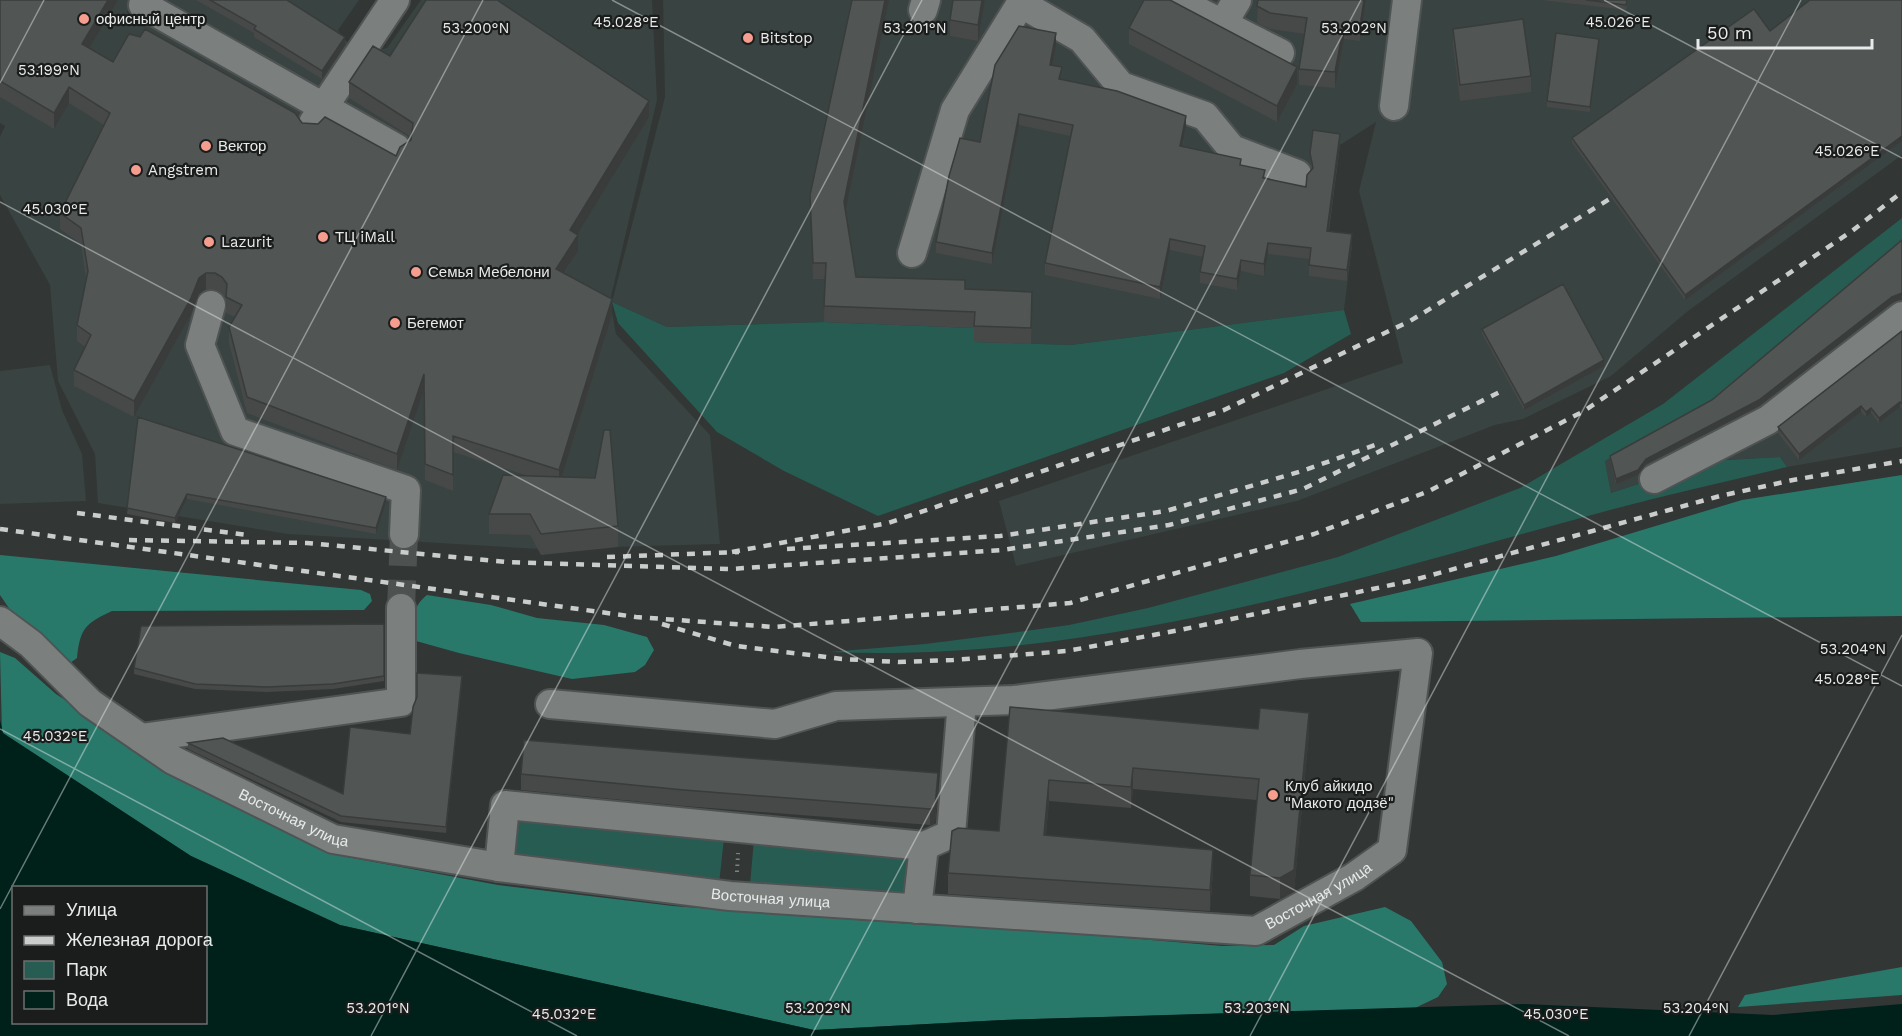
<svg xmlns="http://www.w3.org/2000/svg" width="1902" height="1036" font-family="'Work Sans',sans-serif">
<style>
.built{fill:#394341}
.green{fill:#265c52}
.forest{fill:#29796b}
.water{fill:#00201a;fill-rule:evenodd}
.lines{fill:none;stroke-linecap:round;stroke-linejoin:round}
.minor-tunnel{stroke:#4d5150;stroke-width:28;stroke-dasharray:28 14;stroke-linecap:butt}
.minor-casing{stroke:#505353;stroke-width:32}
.path{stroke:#7f8281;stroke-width:4;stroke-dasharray:1.5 4.5;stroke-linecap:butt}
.minor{stroke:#7b807e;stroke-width:28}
.rail{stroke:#cacdcc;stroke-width:4.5;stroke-dasharray:8 8;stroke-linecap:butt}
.wall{fill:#464948}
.shaded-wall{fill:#393c3b}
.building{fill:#515554;stroke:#393c3b;stroke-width:1.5}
.ticks{fill:none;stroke:#e9ebeb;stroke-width:1.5;stroke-opacity:0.45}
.poi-dot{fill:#f59d8e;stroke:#1b1d1d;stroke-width:2}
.labels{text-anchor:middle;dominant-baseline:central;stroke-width:4.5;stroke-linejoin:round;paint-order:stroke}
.poi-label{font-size:15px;fill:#e9ebeb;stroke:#1b1d1d;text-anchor:start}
.street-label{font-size:15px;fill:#e9ebeb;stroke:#1b1d1d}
.ticks-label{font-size:15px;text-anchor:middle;fill:#e9ebeb;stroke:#1b1d1d;stroke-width:4.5;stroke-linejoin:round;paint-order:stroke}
</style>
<rect width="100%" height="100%" fill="#323635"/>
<path class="built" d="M 0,0 L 131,0 L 127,13 L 323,116 L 363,54 L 387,48 L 421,0 L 652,0 L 657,100 L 610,301 L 616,334 L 710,435 L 720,544 L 539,549 L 288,534 L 98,503 L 95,454 L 58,381 L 50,285 L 0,195 L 0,137 L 5,126 L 0,123 Z
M 161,0 L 359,0 L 338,30 L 355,53 L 326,98 Z
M 663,0 L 1902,0 L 1902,155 L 1688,311 L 1611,376 L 1523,419 L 1495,425 L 1297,501 L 1016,566 L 999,501 L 1403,363 L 1359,191 L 1376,122 L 1340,145 L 1327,242 L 1352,246 L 1344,310 L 1071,345 L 974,342 L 974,328 L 824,322 L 667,327 L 612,302 L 665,97 Z
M 1902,241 L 1902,447 L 1787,467 L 1780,457 L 1709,461 L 1611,493 L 1605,461 L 1708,404 Z
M 50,365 L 62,410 L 82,454 L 86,501 L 0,504 L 0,371 Z"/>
<path class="green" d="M 1902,218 L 1902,241 L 1708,404 L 1605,461 L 1611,493 L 1709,461 L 1780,457 L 1787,467 C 1728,481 1669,494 1610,510 C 1353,579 1100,663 830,652 L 925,644 L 996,635 L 1069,625 L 1148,608 L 1338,557 L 1520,488 L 1663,404 Z
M 612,302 L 667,327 L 824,322 L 975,328 L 975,342 L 1071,345 L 1344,310 L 1351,334 L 1284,373 L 878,516 L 784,471 L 717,432 L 618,323 Z
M 517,817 L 724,838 L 719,884 L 512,863 Z
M 754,839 L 913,854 L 909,899 L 750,885 Z"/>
<path class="forest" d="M 1902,475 L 1902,616 L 1361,622 L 1350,604 L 1556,556 L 1742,500 Z
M 0,555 L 361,590 L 370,594 L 372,601 L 364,610 L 112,611 C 86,623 80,628 77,658 L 70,663 L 15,617 L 0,595 Z
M 427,595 L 491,605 L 537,618 L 604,625 L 647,637 L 654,650 L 645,665 L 635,672 L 572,679 L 459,653 L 416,641 L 411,634 C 413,618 413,606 427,595 Z
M 0,652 L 15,658 L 56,694 L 191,783 L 342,856 L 498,885 L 673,906 L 924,925 L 1010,928 L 1222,946 L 1274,945 L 1304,926 L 1385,907 L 1411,921 L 1442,962 L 1447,984 L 1438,997 L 1415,1008 L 1003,1020 L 814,1030 L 340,925 L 191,856 L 2,733 Z
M 1902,967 L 1902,995 L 1738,1007 L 1745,995 Z"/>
<path class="water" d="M 0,720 L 3,733 L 191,856 L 340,925 L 814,1030 L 1003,1020 L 1524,1004 L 1773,1015 L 1902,1004 L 1902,1036 L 0,1036 ZM 14,888 L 206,888 L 206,1022 L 14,1022 Z"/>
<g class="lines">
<path class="minor-tunnel" d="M 401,608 L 404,534"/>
<g class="minor-casing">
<g id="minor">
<path d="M 1176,0 L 1280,53"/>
<path d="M 1022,4 L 1082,39 L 1121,86 L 1205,116 L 1232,149 L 1297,174"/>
<path d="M 143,5 L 396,148"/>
<path d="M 923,10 L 926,0"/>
<path d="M 1222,25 L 1237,0"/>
<path d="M 1394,106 L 1407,0"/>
<path d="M 313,123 L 395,0"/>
<path d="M 912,253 L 955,110 L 1023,0"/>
<path d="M 211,305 L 200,345 L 235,431 L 406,490 L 404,534"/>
<path d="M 1654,479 L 1768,420 L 1902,316"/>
<path id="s1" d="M 0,621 L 31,644 L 90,703 L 173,760 L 333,839 L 499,867 L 730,896 L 1256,931 L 1354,877 L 1392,850 L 1418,653 L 1300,664 L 1014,700 L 836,706 L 775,724 L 550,704"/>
<path d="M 141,738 L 401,702 L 401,608"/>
<path d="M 924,846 L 951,834 L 962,702"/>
<path d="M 499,867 L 505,805 L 924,846 L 917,909"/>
</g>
</g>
<path class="path" d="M 737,872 L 738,853"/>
<use href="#minor" class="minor"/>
<path class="rail" d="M 77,513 L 247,535
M 0,529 L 636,617 L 774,627 L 1070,603 L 1314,534 L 1427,492 L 1584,411 L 1852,231 L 1902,192
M 129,540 L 307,543 L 507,562 L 731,569 L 1002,550 L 1169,525 L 1303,489 L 1504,390
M 787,549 L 1000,536 L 1166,511 L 1302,471 L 1378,444
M 732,552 L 888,523 L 1224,410 L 1410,321 L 1626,189
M 607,557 L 739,552
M 662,624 L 736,646 L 842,659 L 898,662 L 953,660 L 1067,651 L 1180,630 L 1410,581 L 1720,496 L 1793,480 L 1902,461"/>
</g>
<path class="wall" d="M 0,0 L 118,0 L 89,48 L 113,62 L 302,123 L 396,156 L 411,140 L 411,137 L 349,98 L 349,82 L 390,56 L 649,117 L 577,234 L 578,251 L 564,274 L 612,315 L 562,477 L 618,526 L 618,547 L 541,555 L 530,535 L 489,534 L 489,514 L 528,476 L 453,452 L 453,491 L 425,480 L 424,390 L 397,470 L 247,413 L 229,343 L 229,327 L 235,317 L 226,313 L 226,299 L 222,293 L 215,289 L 206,289 L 199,294 L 191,314 L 134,417 L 74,386 L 74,370 L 85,347 L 77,341 L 77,325 L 86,278 L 81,244 L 60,229 L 60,213 L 104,125 L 69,103 L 54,129 L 0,97 Z
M 196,0 L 287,0 L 345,45 L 322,79 L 254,37 L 254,33 Z
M 852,0 L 889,0 L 845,211 L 856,277 L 965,289 L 1032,308 L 1031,344 L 974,342 L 974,328 L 824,322 L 825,279 L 813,279 L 810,195 Z
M 985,0 L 978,41 L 950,36 L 950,20 Z
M 1258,0 L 1366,0 L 1360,41 L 1344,39 L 1335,88 L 1299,85 L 1299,69 L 1305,34 L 1270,29 L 1257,23 Z
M 1541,0 L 1628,0 L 1626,10 Z
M 1902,0 L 1902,141 L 1685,300 L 1572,143 L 1572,138 L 1770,31 Z
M 1129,28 L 1297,84 L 1277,122 L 1129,44 Z
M 1453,29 L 1531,76 L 1531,92 L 1460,101 L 1453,45 Z
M 1599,44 L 1590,112 L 1547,107 L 1547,101 Z
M 1056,45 L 1052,65 L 1061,80 L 1186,127 L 1183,146 L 1241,165 L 1265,179 L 1306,187 L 1311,170 L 1310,153 L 1340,145 L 1329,231 L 1352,246 L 1347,281 L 1309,276 L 1309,259 L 1268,254 L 1264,276 L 1241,271 L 1237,290 L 1200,283 L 1200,272 L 1203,257 L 1170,250 L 1160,299 L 1045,275 L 1045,263 L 1070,136 L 1019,125 L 992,264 L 936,253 L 936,242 L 980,142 Z
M 1892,303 L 1759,406 L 1646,464 L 1638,475 L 1616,484 L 1610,461 L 1610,456 Z
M 1482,329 L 1604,366 L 1524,410 L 1482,334 Z
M 1902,331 L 1902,409 L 1900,407 L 1879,423 L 1871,413 L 1866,417 L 1861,412 L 1799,460 L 1778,433 L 1778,427 Z
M 138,417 L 386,502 L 376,534 L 187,499 L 175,523 L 127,514 Z
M 384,624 L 384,681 L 333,689 L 267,692 L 195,689 L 134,674 L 134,668 Z
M 462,681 L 446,833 L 341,822 L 188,749 L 188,743 L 343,794 L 410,734 Z
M 1010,707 L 1309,734 L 1294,891 L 1280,899 L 1250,896 L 1250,875 L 1257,800 L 1133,789 L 1131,808 L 1049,801 L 1046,835 L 1213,871 L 1210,911 L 948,894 L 948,873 L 999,831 Z
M 521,774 L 938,789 L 935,823 L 930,825 L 684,806 L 521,790 Z"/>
<path class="shaded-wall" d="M 108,0 L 118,0 L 82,60 L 82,44 Z
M 885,0 L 889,0 L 844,218 L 844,202 Z
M 982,0 L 985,0 L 978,41 L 978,25 Z
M 1364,0 L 1366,0 L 1360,41 L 1360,25 Z
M 1344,23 L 1344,39 L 1335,88 L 1335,72 Z
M 1056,33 L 1056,45 L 1050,76 L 1050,65 Z
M 345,37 L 345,45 L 322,79 L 322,71 Z
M 1599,39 L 1599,44 L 1590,112 L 1590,107 Z
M 1297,67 L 1297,84 L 1277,122 L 1277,106 Z
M 69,87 L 69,103 L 54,129 L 54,113 Z
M 649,101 L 649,117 L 570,246 L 570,230 Z
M 1019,114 L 1019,125 L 992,264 L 992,253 Z
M 1186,116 L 1186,127 L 1180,157 L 1180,146 Z
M 1340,134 L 1340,145 L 1327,242 L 1327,231 Z
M 1902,136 L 1902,141 L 1685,300 L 1685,295 Z
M 1352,234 L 1352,246 L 1347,281 L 1347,270 Z
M 578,235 L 578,251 L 556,285 L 556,269 Z
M 1170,239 L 1170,250 L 1160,299 L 1160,287 Z
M 1268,243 L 1268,254 L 1264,276 L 1264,264 Z
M 1241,260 L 1241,271 L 1237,290 L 1237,279 Z
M 206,273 L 206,289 L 199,294 L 191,314 L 134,417 L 134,401 L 199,278 Z
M 1902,293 L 1901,299 L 1892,303 L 1759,406 L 1646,464 L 1638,475 L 1616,484 L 1616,479 L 1892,297 Z
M 612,299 L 612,315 L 559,486 L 559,470 Z
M 1604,360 L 1604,366 L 1524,410 L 1524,405 Z
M 424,374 L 424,390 L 397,470 L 397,454 Z
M 1900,402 L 1900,407 L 1879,423 L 1879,418 Z
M 1861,406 L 1861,412 L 1799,460 L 1799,454 Z
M 1871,408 L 1871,413 L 1866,417 L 1866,412 Z
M 187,494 L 187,499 L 175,523 L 175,518 Z
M 386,497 L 386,502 L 376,534 L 376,528 Z
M 462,676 L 462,681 L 446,833 L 446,827 Z
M 1309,713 L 1309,734 L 1294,891 L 1280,899 L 1280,878 Z
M 1133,768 L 1133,789 L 1131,808 L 1131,787 Z
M 938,773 L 938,789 L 935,823 L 930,825 L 930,809 Z
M 1049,780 L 1049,801 L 1044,856 L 1044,835 Z
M 1213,850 L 1213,871 L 1210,911 L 1210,890 Z"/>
<path class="building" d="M 0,0 L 108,0 L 82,44 L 113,62 L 129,34 L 140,37 L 145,29 L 295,113 L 302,123 L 318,124 L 325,117 L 396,156 L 400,147 L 411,140 L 413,123 L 349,82 L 373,46 L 390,56 L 426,0 L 497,0 L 649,101 L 570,230 L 578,235 L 556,269 L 612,299 L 559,470 L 453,436 L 453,475 L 425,464 L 424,374 L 397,454 L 247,397 L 229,327 L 242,305 L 226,297 L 227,284 L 222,277 L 215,273 L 206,273 L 199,278 L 191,298 L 134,401 L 74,370 L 91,335 L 77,325 L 88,271 L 81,228 L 60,213 L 110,113 L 69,87 L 54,113 L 0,81 Z
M 210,0 L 287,0 L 345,37 L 322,71 L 254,29 L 256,26 Z
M 852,0 L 885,0 L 844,202 L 856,277 L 965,280 L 965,289 L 1032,292 L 1031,328 L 974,326 L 975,312 L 824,306 L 826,263 L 813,263 L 810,195 Z
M 953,0 L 982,0 L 978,25 L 950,20 Z
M 1144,0 L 1170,0 L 1297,67 L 1277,106 L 1129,28 Z
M 1258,0 L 1364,0 L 1360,25 L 1344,23 L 1335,72 L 1299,69 L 1307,18 L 1270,13 L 1257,6 Z
M 1586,0 L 1627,0 L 1626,5 Z
M 1810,0 L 1902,0 L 1902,136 L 1685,295 L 1572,138 L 1754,9 L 1770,31 Z
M 1523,19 L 1531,76 L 1460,85 L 1453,29 Z
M 1019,26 L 1056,33 L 1050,65 L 1062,67 L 1059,79 L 1117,91 L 1186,116 L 1180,146 L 1241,159 L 1240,165 L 1265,170 L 1263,178 L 1306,187 L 1307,175 L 1313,168 L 1310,153 L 1313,130 L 1340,134 L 1327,231 L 1352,234 L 1347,270 L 1309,265 L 1311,248 L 1268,243 L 1264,264 L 1241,260 L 1237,279 L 1200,272 L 1205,246 L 1170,239 L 1160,287 L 1045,263 L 1073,125 L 1019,114 L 992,253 L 936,242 L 949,176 L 960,138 L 980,142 L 995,65 Z
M 1556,33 L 1599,39 L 1590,107 L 1547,101 Z
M 1902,240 L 1902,293 L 1892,297 L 1759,400 L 1646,459 L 1638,470 L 1616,479 L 1610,456 L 1712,400 Z
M 1563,284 L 1604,360 L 1524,405 L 1482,329 Z
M 1902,331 L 1902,404 L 1900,402 L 1879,418 L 1871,408 L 1866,412 L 1861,406 L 1799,454 L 1778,427 Z
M 138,417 L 386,497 L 376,528 L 187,494 L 175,518 L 127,508 Z
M 604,430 L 610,430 L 618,526 L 541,534 L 530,514 L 489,514 L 503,475 L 595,478 Z
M 384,624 L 384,676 L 333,684 L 267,687 L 195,684 L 134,668 L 141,626 Z
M 417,673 L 462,676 L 446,827 L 341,816 L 188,743 L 223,738 L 343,794 L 350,727 L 410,734 L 413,707 L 417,697 Z
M 1010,707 L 1258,729 L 1260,708 L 1309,713 L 1294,870 L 1280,878 L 1250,875 L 1259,779 L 1133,768 L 1131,787 L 1049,780 L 1044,835 L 1213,850 L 1210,890 L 948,873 L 952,831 L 958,828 L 999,831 Z
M 524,740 L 938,773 L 935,807 L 930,809 L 684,790 L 521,774 Z"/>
<path class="ticks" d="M 612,0 L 1902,686M 1604,0 L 1902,158M 0,83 L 44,0M 0,202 L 1569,1036M 0,729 L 577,1036M 0,909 L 483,0M 371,1036 L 922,0M 811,1036 L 1361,0M 1250,1036 L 1801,0M 1689,1036 L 1902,635"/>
<g class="poi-dot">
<circle cx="84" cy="19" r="6"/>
<circle cx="748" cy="38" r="6"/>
<circle cx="206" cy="146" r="6"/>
<circle cx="136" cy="170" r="6"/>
<circle cx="323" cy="237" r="6"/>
<circle cx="209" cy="242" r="6"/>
<circle cx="416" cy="272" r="6"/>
<circle cx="395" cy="323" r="6"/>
<circle cx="1273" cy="795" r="6"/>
</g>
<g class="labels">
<g class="poi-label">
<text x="96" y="19">офисный центр</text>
<text x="760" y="38">Bitstop</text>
<text x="218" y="146">Вектор</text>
<text x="148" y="170">Angstrem</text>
<text x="335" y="237">ТЦ iMall</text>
<text x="221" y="242">Lazurit</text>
<text x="428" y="272">Семья Мебелони</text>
<text x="407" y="323">Бегемот</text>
<text x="1285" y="786">Клуб айкидо<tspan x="1285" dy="17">"Макото додзё"</tspan></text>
</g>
<g class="street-label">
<text stroke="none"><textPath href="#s1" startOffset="357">Восточная улица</textPath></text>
<text stroke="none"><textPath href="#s1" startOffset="1401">Восточная улица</textPath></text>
<text stroke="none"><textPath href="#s1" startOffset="843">Восточная улица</textPath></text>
</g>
</g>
<g class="ticks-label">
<text x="626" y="27">45.028°E</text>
<text x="1618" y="27">45.026°E</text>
<text x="476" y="33">53.200°N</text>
<text x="915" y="33">53.201°N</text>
<text x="1354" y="33">53.202°N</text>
<text x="49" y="75">53.199°N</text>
<text x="1847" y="156">45.026°E</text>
<text x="55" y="214">45.030°E</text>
<text x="1853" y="654">53.204°N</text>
<text x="1847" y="684">45.028°E</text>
<text x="55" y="741">45.032°E</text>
<text x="378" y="1013">53.201°N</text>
<text x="818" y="1013">53.202°N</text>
<text x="1257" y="1013">53.203°N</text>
<text x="1696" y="1013">53.204°N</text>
<text x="564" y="1019">45.032°E</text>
<text x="1556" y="1019">45.030°E</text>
</g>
<rect x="12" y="886" width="195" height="138" fill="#1b1d1d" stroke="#6d6f6f" stroke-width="1.5"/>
<rect x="24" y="906" width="30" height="9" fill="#7b807e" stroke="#6d6f6f" stroke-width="1.5"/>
<text x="66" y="916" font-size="18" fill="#e9ebeb">Улица</text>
<rect x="24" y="936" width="30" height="9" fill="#cacdcc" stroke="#6d6f6f" stroke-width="1.5"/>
<text x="66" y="946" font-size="18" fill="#e9ebeb">Железная дорога</text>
<rect x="24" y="961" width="30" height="18" fill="#265c52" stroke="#6d6f6f" stroke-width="1.5"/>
<text x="66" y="976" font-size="18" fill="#e9ebeb">Парк</text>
<rect x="24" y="991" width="30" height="18" fill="#00201a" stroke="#6d6f6f" stroke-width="1.5"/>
<text x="66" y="1006" font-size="18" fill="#e9ebeb">Вода</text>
<path d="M1698 39v9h174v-9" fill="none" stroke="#e9ebeb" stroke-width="3"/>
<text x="1707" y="39" font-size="18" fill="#e9ebeb" stroke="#1b1d1d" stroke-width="4.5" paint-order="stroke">50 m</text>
</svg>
